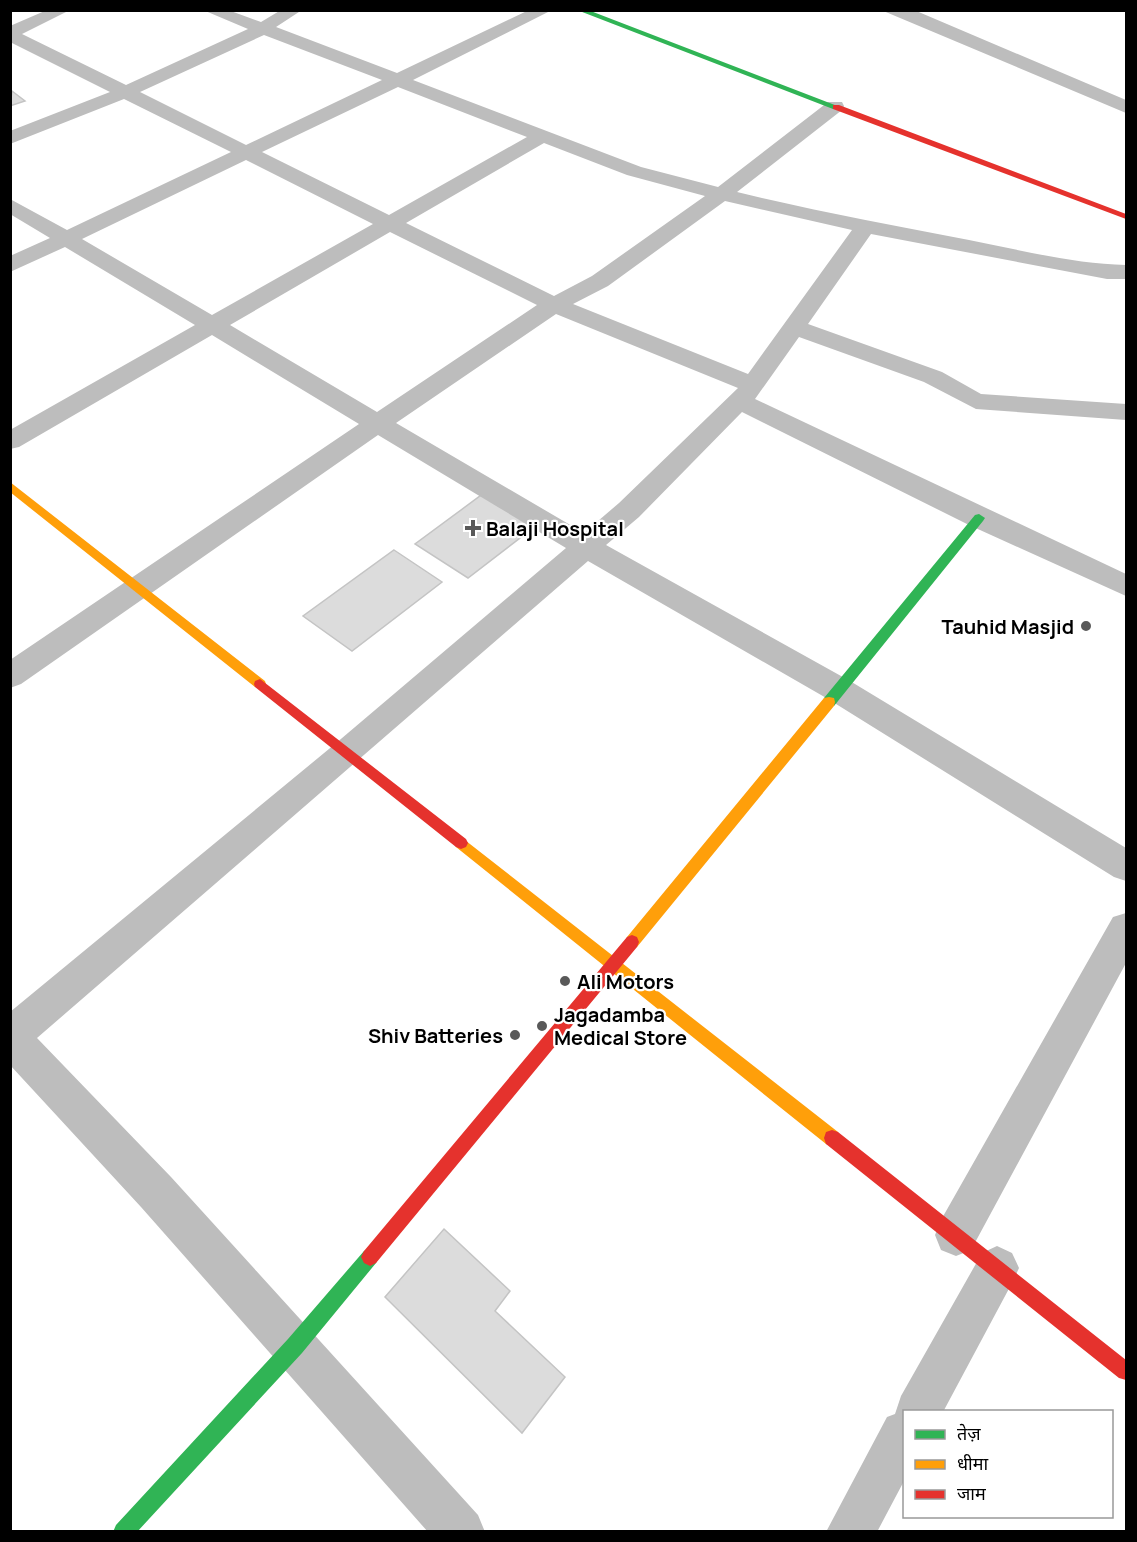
<svg xmlns="http://www.w3.org/2000/svg" width="1137" height="1542" font-family="Manrope,'Noto Sans Devanagari',sans-serif">
<style>
.building{fill:#dcdcdc;stroke:#c4c4c4;stroke-width:1.5}
.lines{fill:none;stroke-linecap:round;stroke-linejoin:round}
.street{fill:#bdbdbd;fill-rule:evenodd}
.fast{fill:#30b455;fill-rule:evenodd}
.slow{fill:#ff9f0a;fill-rule:evenodd}
.jam{fill:#e5322d;fill-rule:evenodd}
.poi-dot{fill:#595959;stroke:#fff;stroke-width:2}
.labels{text-anchor:middle;dominant-baseline:central;stroke-width:4.5;stroke-linejoin:round;paint-order:stroke}
.poi-label{font-size:20px;font-weight:bold;fill:#000;stroke:#fff;text-anchor:start}
</style>
<rect width="100%" height="100%" fill="#fff"/>
<path class="building" d="M 12,91 L 25,101 L 10,106 Z
M 484,493 L 537,525 L 468,578 L 415,544 Z
M 394,550 L 442,582 L 352,651 L 303,616 Z
M 444,1229 L 510,1291 L 495,1311 L 565,1377 L 522,1433 L 385,1297 Z"/>
<g class="lines">
<path class="street" d="M 47,10 L 70,10 L 22,34 L 126,85 L 248,29 L 203,10 L 228,10 L 261,22 L 281,10 L 302,10 L 276,27 L 397,73 L 529,10 L 552,10 L 413,80 L 641,167 L 718,187 L 828,102 L 842,102 L 844,106 L 842,110 L 737,192 C 815,211 891,225 969,240 C 1020,250 1074,264 1126,265 L 1126,279 L 1107,279 L 871,234 L 808,324 L 942,372 L 981,394 L 1126,404 L 1126,420 L 976,409 L 924,382 L 799,337 L 755,399 L 1126,574 L 1126,596 L 969,525 L 742,412 L 639,517 L 606,545 L 850,681 L 1126,848 L 1126,881 L 1114,877 L 828,699 L 588,561 L 37,1038 L 171,1177 L 478,1515 L 485,1532 L 428,1532 L 141,1207 L 10,1065 L 10,1012 L 335,744 L 566,548 L 378,435 L 21,684 L 10,688 L 10,660 L 359,424 L 212,335 L 19,447 L 10,449 L 10,430 L 195,325 L 65,247 L 10,272 L 10,256 L 50,238 L 10,214 L 10,199 L 67,230 L 231,152 L 124,99 L 10,144 L 10,131 L 110,92 L 10,42 L 10,26 ZM 264,35 L 382,80 L 246,145 L 140,92 ZM 398,87 L 527,137 L 389,215 L 262,152 ZM 544,143 L 627,175 L 705,196 L 592,276 L 554,296 L 406,223 ZM 246,160 L 373,224 L 212,315 L 82,239 ZM 725,201 L 852,230 L 748,374 L 573,304 L 608,286 ZM 390,232 L 537,305 L 377,412 L 230,325 ZM 556,314 L 738,388 L 619,503 L 584,533 L 396,423 Z
M 881,10 L 914,10 L 1126,100 L 1126,113 Z
M 1126,913 L 1126,963 L 971,1250 L 956,1256 L 941,1250 L 935,1235 L 941,1220 L 1113,917 Z
M 997,1246 L 1012,1253 L 1019,1268 L 1012,1283 L 943,1412 L 904,1412 L 904,1481 L 877,1532 L 826,1532 L 887,1417 L 895,1414 L 901,1396 L 982,1253 Z"/>
<path class="fast" d="M 577,10 L 588,10 L 840,107 L 833,109 Z
M 979,514 L 985,518 L 983,521 L 834,706 L 824,706 L 823,702 L 824,698 L 975,515 Z
M 370,1248 L 376,1251 L 379,1257 L 376,1263 L 302,1353 L 137,1532 L 113,1532 L 116,1525 L 288,1339 L 364,1251 Z"/>
<path class="slow" d="M 10,482 L 265,681 L 266,684 L 265,687 L 255,687 L 10,492 Z
M 829,697 L 834,698 L 835,702 L 834,706 L 637,947 L 632,949 L 627,947 L 625,942 L 627,937 L 824,698 Z
M 461,837 L 838,1132 L 840,1138 L 838,1144 L 832,1146 L 826,1144 L 456,847 L 454,843 L 456,839 Z"/>
<path class="jam" d="M 833,105 L 839,105 L 1126,214 L 1126,219 L 833,109 Z
M 260,679 L 466,839 L 468,843 L 466,847 L 461,849 L 456,847 L 255,687 L 254,684 L 255,681 Z
M 632,935 L 637,937 L 639,942 L 637,947 L 376,1263 L 370,1266 L 364,1263 L 361,1257 L 364,1251 L 627,937 Z
M 832,1130 L 838,1132 L 1126,1360 L 1126,1380 L 1119,1378 L 826,1144 L 824,1138 L 826,1132 Z"/>
</g>
<g class="poi-dot">
<path d="M470 519h6v6h6v6h-6v6h-6v-6h-6v-6h6z"/>
<circle cx="1086" cy="626" r="6"/>
<circle cx="565" cy="981" r="6"/>
<circle cx="542" cy="1026" r="6"/>
<circle cx="515" cy="1035" r="6"/>
</g>
<g class="labels">
<g class="poi-label">
<text x="486" y="528">Balaji Hospital</text>
<text x="1074" y="626" text-anchor="end">Tauhid Masjid</text>
<text x="577" y="981">Ali Motors</text>
<text x="554" y="1014">Jagadamba<tspan x="554" dy="23">Medical Store</tspan></text>
<text x="503" y="1035" text-anchor="end">Shiv Batteries</text>
</g>
</g>
<rect width="1137" height="1542" fill="none" stroke="#000000" stroke-width="24"/>
<rect x="903" y="1410" width="210" height="108" fill="#ffffff" stroke="#999999" stroke-width="1.5"/>
<rect x="915" y="1430" width="30" height="9" fill="#30b455" stroke="#999999" stroke-width="1.5"/>
<text x="957" y="1440" font-size="18" fill="#000000">तेज़</text>
<rect x="915" y="1460" width="30" height="9" fill="#ff9f0a" stroke="#999999" stroke-width="1.5"/>
<text x="957" y="1470" font-size="18" fill="#000000">धीमा</text>
<rect x="915" y="1490" width="30" height="9" fill="#e5322d" stroke="#999999" stroke-width="1.5"/>
<text x="957" y="1500" font-size="18" fill="#000000">जाम</text>
</svg>
